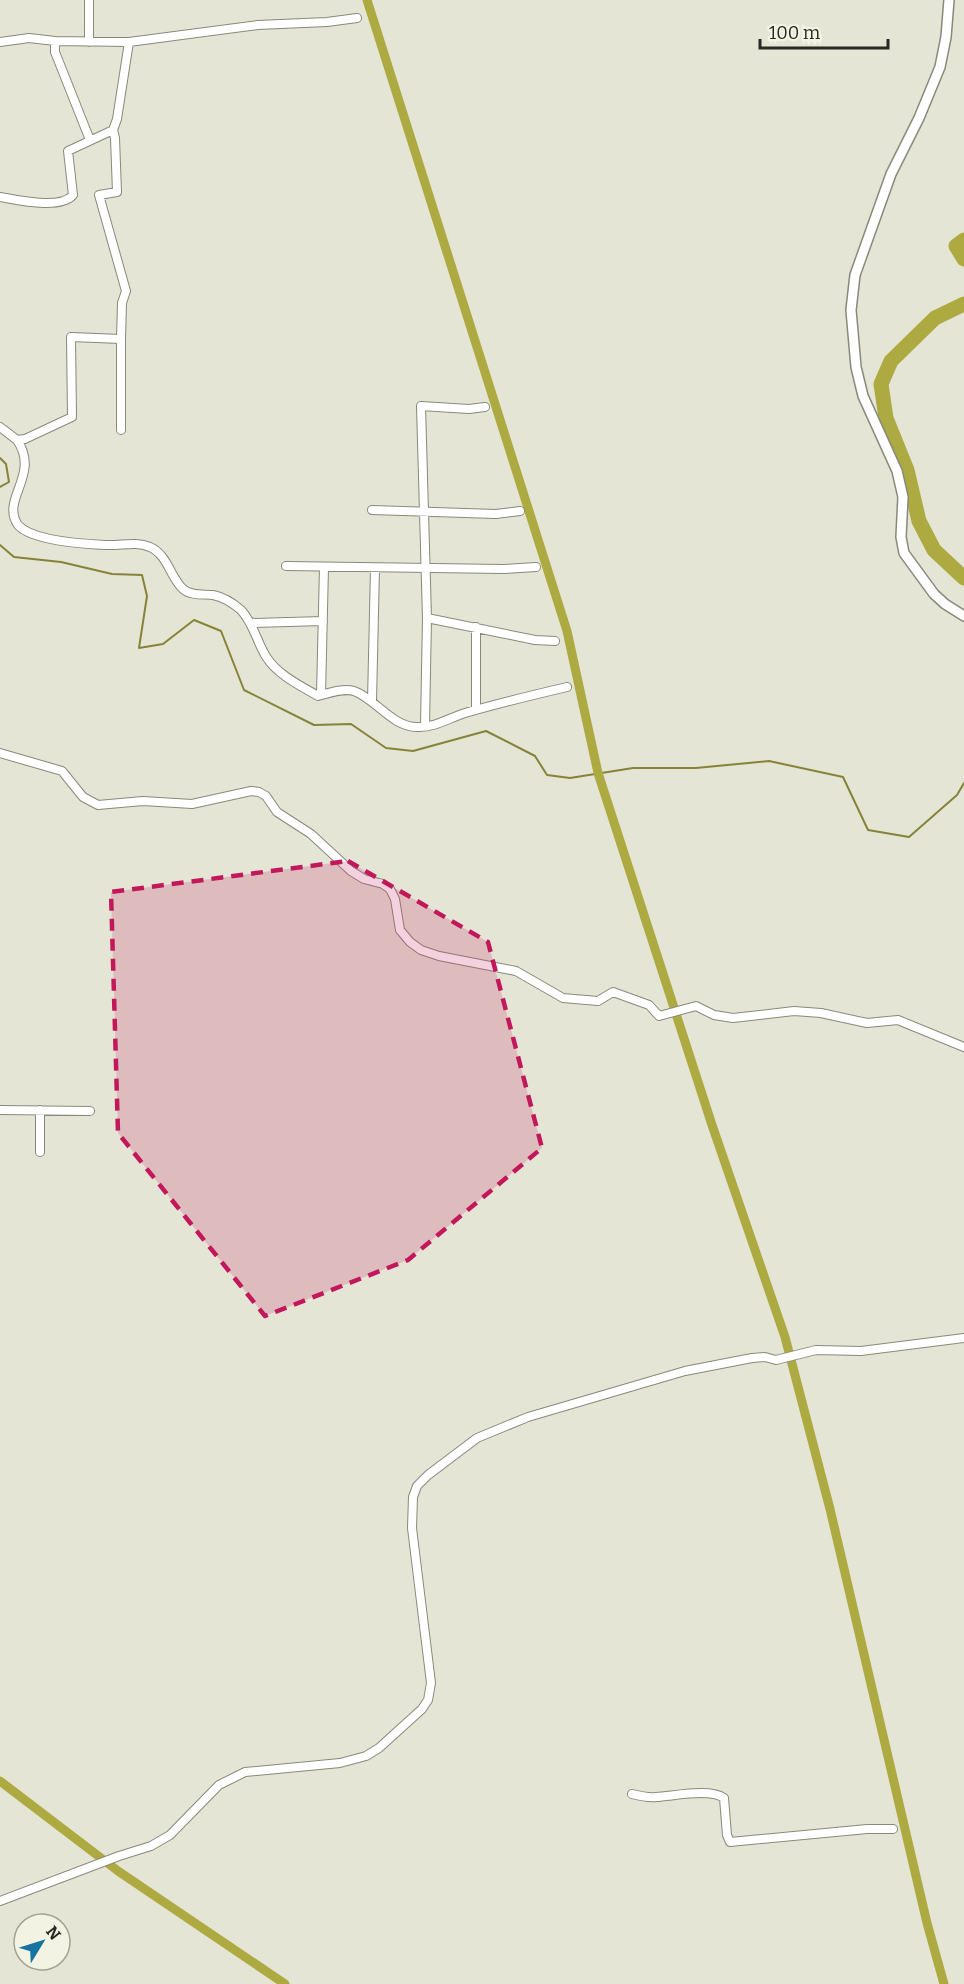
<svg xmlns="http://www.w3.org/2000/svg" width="964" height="1984" font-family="Bitter,serif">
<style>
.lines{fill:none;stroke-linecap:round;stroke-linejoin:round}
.stream{stroke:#868338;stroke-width:2}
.canal{stroke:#aeaa42;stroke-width:9}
.river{stroke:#aeaa42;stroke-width:15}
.minor-casing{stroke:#89897b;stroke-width:10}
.tertiary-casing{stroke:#89897b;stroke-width:12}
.minor{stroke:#fff;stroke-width:8}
.tertiary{stroke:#fff;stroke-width:9}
.marked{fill:#c2185b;fill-opacity:0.2;stroke:#c2185b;stroke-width:4.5;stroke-dasharray:12 8;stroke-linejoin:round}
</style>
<rect width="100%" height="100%" fill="#e5e5d6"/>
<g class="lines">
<path class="stream" d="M 0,458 L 6,464 L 9,482 L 0,487
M 0,545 L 14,557 L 61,562 L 112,574 L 142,575 L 147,596 L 139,648 L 163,644 L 194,620 L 221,631 L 244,690 L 314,725 L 351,724 L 386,748 L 413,751 L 486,731 L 535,756 L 547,775 L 570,778 L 633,768 L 696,768 L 769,761 L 843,777 L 868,830 L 909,837 L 957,795 L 964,783"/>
<path class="canal" d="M 367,0 L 567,631 L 598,773 L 712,1125 L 785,1337 L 830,1509 L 927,1923 L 944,1984
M 0,1781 L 118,1871 L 285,1984"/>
<path class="river" d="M 964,240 L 956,246 L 964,259
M 964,304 L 935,318 L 891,361 L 881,384 L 886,418 L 907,470 L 919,521 L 934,550 L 964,578"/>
<g class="minor-casing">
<path id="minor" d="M 89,0 L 89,42
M 55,41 L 55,52 L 90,140
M 0,42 L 29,38 L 55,41 L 129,42 L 258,25 L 327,22 L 357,18
M 0,197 C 18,200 60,210 73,195 L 68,151 L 113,130 L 117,119 L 129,42
M 0,427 L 17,440 L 25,439 L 72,417 L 71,337 L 121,339 L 122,303 L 126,291 L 99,195 L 117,192 L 115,138 L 113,130
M 121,430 L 121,339
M 17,440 C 41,475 0,499 18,525 C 32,541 84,544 105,545 C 121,546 135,541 150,547 C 168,555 170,577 183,589 C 191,596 203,594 213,595 C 223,597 234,604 241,610 C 254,624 257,643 267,658 C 278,675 301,686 318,696 C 329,693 343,688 354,691 C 376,699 392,727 417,727 C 434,728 449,718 465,713 C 499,703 533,695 567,687
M 372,510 L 496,514 L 520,511
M 286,566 L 504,569 L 536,567
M 427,618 L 535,640 L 555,641
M 250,623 L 323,621
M 321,695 L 324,567
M 372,701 L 375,568
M 476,710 L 476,627
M 425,726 L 427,618 L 421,406 L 469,409 L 485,407
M 0,753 L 62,771 L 83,797 L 98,805 L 143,801 L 192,804 L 251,791 L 259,792 L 266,796 L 277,812 L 311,834 L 351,871 L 364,879 L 383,884 L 390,889 L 395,899 L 400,930 L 410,942 L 421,950 L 439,956 L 516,971 L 563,998 L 598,1001 L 613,992 L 649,1005 L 659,1016 L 696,1006 L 714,1015 L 733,1018 L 794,1011 L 821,1013 L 867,1023 L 898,1020 L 964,1047
M 0,1110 L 90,1111
M 40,1152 L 40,1110
M 632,1794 C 640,1796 648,1798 656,1797 C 674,1796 710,1788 724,1798 L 727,1835 L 730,1842 L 867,1829 L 893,1829
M 0,1901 L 119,1856 L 151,1846 L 170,1835 L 219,1785 L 245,1772 L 340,1763 L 366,1756 L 379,1748 L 422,1709 L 428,1700 L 431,1683 L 412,1528 L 413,1497 L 417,1486 L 428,1475 L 477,1438 L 528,1417 L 685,1371 L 752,1358 L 765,1357 L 776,1360 L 816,1350 L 861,1351 L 964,1338"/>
</g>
<g class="tertiary-casing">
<path id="tertiary" d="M 949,0 L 946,37 L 940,67 L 919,118 L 891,174 L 855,275 L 851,310 L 856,367 L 863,396 L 897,471 L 903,497 L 901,537 L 904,553 L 934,594 L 945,604 L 964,616"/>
</g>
<use href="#minor" class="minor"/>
<use href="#tertiary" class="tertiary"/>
</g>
<path class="marked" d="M 348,861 L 488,942 L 542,1148 L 408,1260 L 265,1316 L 118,1133 L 111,892 Z"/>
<g transform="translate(42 1942) rotate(52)"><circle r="28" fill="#f3f3e3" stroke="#a2a296" stroke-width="1.5"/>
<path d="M0-4.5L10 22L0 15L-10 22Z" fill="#1773a1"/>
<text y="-9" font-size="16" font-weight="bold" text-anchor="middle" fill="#282822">N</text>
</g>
<path d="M760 39v9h128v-9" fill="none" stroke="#282822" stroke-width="3"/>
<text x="769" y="39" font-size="18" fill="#282822" stroke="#f3f3e3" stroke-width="4.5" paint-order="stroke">100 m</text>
</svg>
